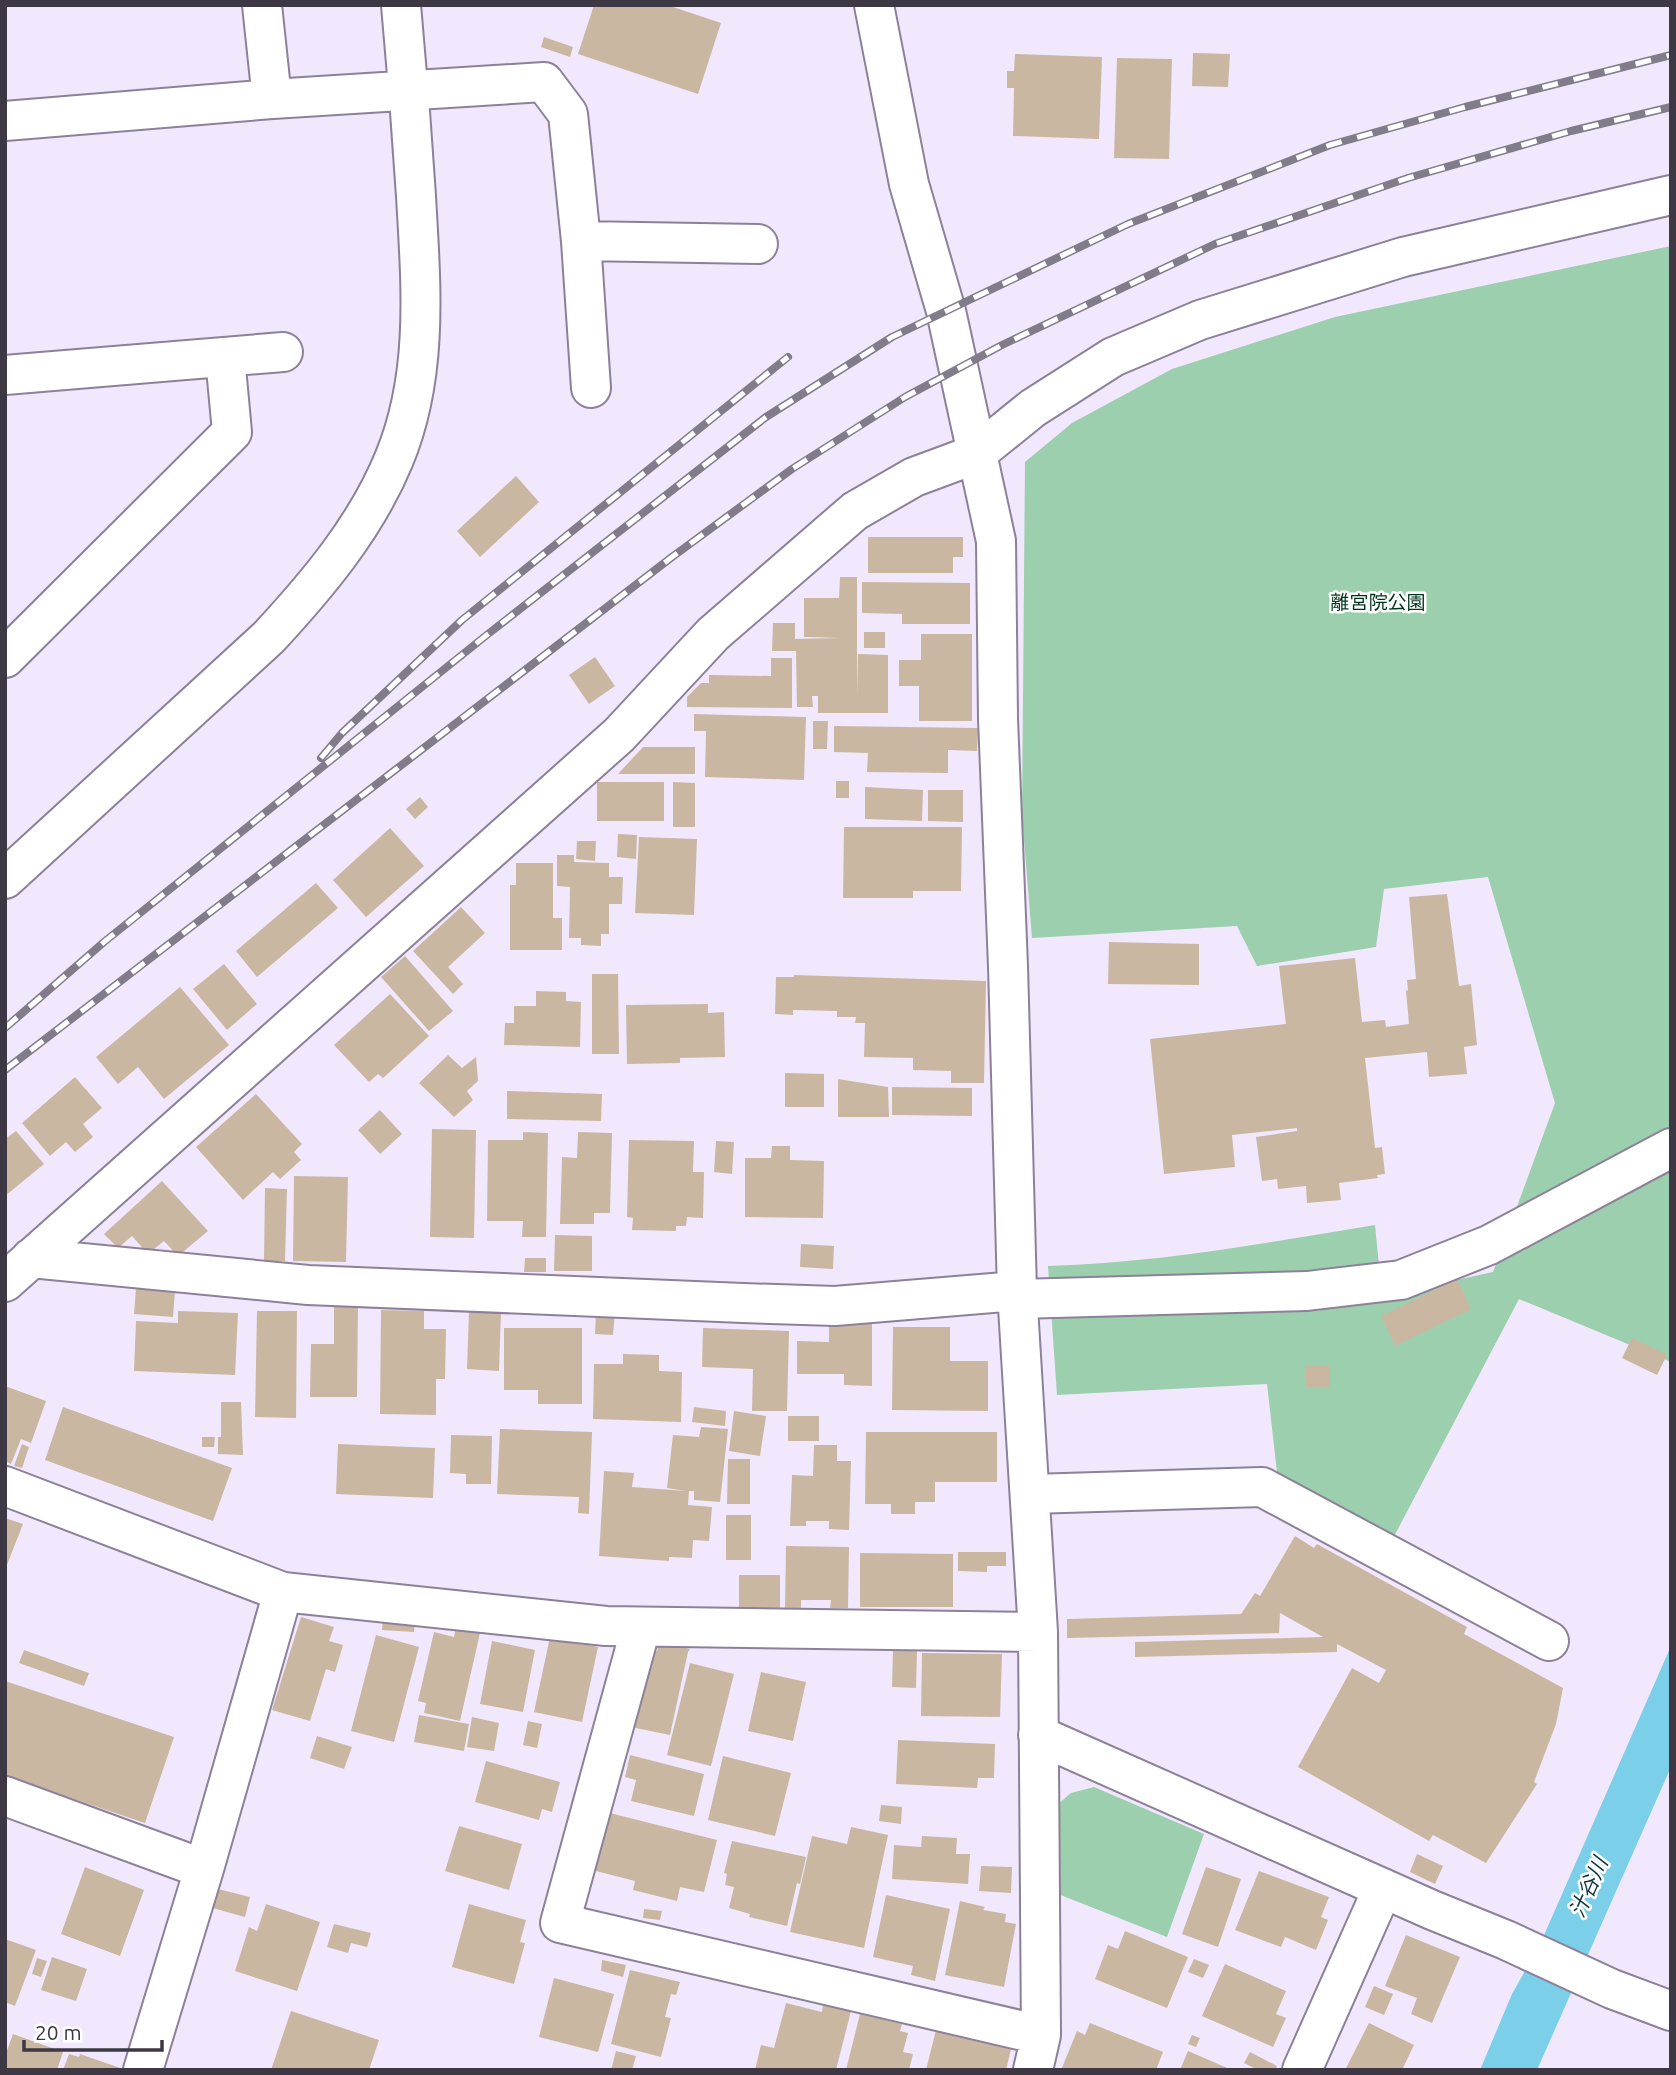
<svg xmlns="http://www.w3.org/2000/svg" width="1676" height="2075" font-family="Ubuntu,'Noto Sans JP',sans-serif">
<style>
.green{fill:#9ccfad}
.water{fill:#7bcfe8}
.building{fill:#cab7a2}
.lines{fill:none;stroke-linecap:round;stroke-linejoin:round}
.minor-casing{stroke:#8c8199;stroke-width:42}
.minor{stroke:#fff;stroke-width:38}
.rail-casing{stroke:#817b8a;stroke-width:8}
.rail{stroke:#fff;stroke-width:5;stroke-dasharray:16;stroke-linecap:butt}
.labels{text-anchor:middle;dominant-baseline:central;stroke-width:5;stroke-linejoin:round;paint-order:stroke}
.park-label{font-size:19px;fill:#003419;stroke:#fff}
.water-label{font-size:21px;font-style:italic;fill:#0e3641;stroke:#fff}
</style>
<rect width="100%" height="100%" fill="#f1e8fd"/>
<path class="green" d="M 1671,246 L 1671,1362 L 1519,1299 L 1390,1544 L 1278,1481 L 1267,1384 L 1057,1395 L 1048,1266 C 1158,1263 1266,1243 1375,1225 L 1382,1296 L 1493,1272 L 1555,1103 L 1488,877 L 1384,889 L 1376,947 L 1257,966 L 1237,926 L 1032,938 L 1022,815 L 1025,462 L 1072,423 L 1172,369 L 1335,317 Z
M 1094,1787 L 1204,1834 L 1167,1937 L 1058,1894 L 1057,1805 L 1071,1793 Z"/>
<path class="water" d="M 1671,1646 L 1671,1767 L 1537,2070 L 1480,2070 L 1512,1994 L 1541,1942 Z"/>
<path class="building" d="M 594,5 L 667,5 L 721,23 L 698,94 L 578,54 Z
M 544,37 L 573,47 L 570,57 L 541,47 Z
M 1193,53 L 1230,54 L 1228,87 L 1192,86 Z
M 1015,54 L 1102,57 L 1099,139 L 1013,136 L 1014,88 L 1007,88 L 1007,71 L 1014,71 Z
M 1117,58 L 1172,59 L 1169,159 L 1114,158 Z
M 516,476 L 539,502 L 480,557 L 457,531 Z
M 868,537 L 963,537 L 963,557 L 953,557 L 953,573 L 868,573 Z
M 840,577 L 857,577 L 857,695 L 858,654 L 888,655 L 888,713 L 818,713 L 818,696 L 812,696 L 813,707 L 797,707 L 796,651 L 772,651 L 773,623 L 795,623 L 795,639 L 841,638 L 804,637 L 804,598 L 839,598 Z
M 862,582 L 970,583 L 970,624 L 902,624 L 902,614 L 862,613 Z
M 864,632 L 885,632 L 885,648 L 864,648 Z
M 921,634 L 972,634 L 972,721 L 919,721 L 919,686 L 899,686 L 899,660 L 921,660 Z
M 595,657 L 615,686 L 589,704 L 569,675 Z
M 771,658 L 792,658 L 792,708 L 687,707 L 687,697 L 701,683 L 709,683 L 709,675 L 771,676 Z
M 694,714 L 806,717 L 804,780 L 705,777 L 706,731 L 694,731 Z
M 813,721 L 828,721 L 827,749 L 813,749 Z
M 834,726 L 978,728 L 977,751 L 948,750 L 948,773 L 867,772 L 868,753 L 834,752 Z
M 643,747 L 695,747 L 695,774 L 618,774 Z
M 836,781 L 849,781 L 849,798 L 836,798 Z
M 597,782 L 664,782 L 664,821 L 597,821 Z
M 673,782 L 695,783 L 695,827 L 673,827 Z
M 865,787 L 923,790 L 922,821 L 865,819 Z
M 928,790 L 963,790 L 963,822 L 928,821 Z
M 420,797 L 428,807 L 415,819 L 406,809 Z
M 844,827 L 962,827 L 961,891 L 913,891 L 913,898 L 843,898 Z
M 390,828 L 424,866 L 366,917 L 333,880 Z
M 618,834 L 637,835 L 636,859 L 617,857 Z
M 639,837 L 697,839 L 694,915 L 635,913 Z
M 577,841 L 596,841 L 595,861 L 576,859 Z
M 557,855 L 574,855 L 574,862 L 609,863 L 609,877 L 623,877 L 622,904 L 609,904 L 609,934 L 601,934 L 601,946 L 581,945 L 581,938 L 569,938 L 570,887 L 557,886 Z
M 516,863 L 553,863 L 553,918 L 562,918 L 562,950 L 510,950 L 510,885 L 516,885 Z
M 316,883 L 338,908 L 257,977 L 236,951 Z
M 1447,894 L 1459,986 L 1471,984 L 1477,1045 L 1464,1047 L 1467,1074 L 1429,1077 L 1427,1052 L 1365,1058 L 1375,1148 L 1382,1147 L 1385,1174 L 1377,1175 L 1378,1178 L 1339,1183 L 1341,1200 L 1307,1203 L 1306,1186 L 1278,1189 L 1277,1179 L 1262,1181 L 1256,1137 L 1297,1131 L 1297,1128 L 1232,1135 L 1235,1167 L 1164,1174 L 1150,1039 L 1286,1024 L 1279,966 L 1355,958 L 1362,1022 L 1385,1020 L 1386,1027 L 1409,1024 L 1406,991 L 1408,990 L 1407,980 L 1416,979 L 1409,897 Z
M 461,907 L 485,933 L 448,967 L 463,984 L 453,994 L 413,951 Z
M 1109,942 L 1199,944 L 1199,985 L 1108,984 Z
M 405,956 L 453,1011 L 429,1031 L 381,977 Z
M 224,964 L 257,1004 L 227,1030 L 193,989 Z
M 592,974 L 618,974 L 619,1054 L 592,1054 Z
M 794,975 L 986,981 L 984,1083 L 951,1083 L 951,1071 L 913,1070 L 913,1058 L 864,1057 L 865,1023 L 855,1023 L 856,1017 L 837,1017 L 837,1011 L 793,1010 L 793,1015 L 775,1014 L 776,977 L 794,977 Z
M 180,987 L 229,1045 L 164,1099 L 138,1067 L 118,1084 L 96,1057 Z
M 536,991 L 566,992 L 566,1001 L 581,1002 L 580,1047 L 504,1045 L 505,1023 L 514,1023 L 514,1006 L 536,1006 Z
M 390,994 L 429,1036 L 383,1078 L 378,1074 L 369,1082 L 334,1045 Z
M 708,1004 L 708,1013 L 724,1012 L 725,1057 L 680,1058 L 680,1063 L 627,1064 L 626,1005 Z
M 448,1055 L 462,1068 L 476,1057 L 478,1081 L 467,1091 L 473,1100 L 454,1117 L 419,1083 Z
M 785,1073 L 824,1074 L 824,1107 L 785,1107 Z
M 75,1077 L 102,1108 L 83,1124 L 93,1137 L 75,1152 L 66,1142 L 50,1156 L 22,1123 Z
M 838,1079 L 888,1087 L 889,1117 L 838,1117 Z
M 892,1087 L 972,1088 L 972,1116 L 892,1115 Z
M 507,1091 L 602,1094 L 601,1121 L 507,1119 Z
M 256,1094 L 302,1144 L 294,1152 L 301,1160 L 280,1179 L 273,1172 L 243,1200 L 196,1147 Z
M 380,1110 L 402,1134 L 380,1154 L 358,1130 Z
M 432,1129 L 476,1130 L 474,1238 L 430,1237 Z
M 16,1131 L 44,1164 L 5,1196 L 5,1139 Z
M 523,1132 L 548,1133 L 546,1237 L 522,1237 L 523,1221 L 487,1221 L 488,1140 L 523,1140 Z
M 578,1132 L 612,1133 L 610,1213 L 594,1213 L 594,1224 L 560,1224 L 562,1157 L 577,1158 Z
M 629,1140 L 694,1141 L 693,1172 L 704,1172 L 703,1218 L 687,1217 L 686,1226 L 676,1226 L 676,1231 L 632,1230 L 633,1218 L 627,1217 Z
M 716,1141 L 734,1142 L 732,1174 L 714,1172 Z
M 772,1146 L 790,1146 L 790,1160 L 824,1161 L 823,1218 L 745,1217 L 745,1158 L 771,1158 Z
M 294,1176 L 348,1177 L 346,1262 L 293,1261 Z
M 162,1181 L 208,1231 L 178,1256 L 164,1241 L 148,1254 L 132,1236 L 118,1248 L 104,1234 Z
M 265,1188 L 287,1189 L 285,1261 L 264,1261 Z
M 555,1235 L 592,1236 L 592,1271 L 554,1271 Z
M 801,1244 L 834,1246 L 833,1269 L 800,1267 Z
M 525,1258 L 546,1258 L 546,1272 L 524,1272 Z
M 1457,1279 L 1471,1309 L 1395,1346 L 1381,1316 Z
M 136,1288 L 175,1291 L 173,1317 L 134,1314 Z
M 334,1304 L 358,1304 L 357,1397 L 310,1397 L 311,1344 L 334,1344 Z
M 381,1310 L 424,1311 L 424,1329 L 446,1329 L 445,1379 L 436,1379 L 436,1415 L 380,1414 Z
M 178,1311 L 238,1313 L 235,1375 L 134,1371 L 136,1321 L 178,1323 Z
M 257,1311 L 297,1311 L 296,1418 L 255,1417 Z
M 469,1311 L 501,1312 L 499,1371 L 467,1369 Z
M 596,1311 L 615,1312 L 613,1335 L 595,1334 Z
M 829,1324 L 872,1324 L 872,1386 L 844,1385 L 844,1374 L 797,1374 L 797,1341 L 829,1342 Z
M 893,1327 L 950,1327 L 950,1361 L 988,1361 L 988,1411 L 892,1410 Z
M 504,1328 L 582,1328 L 582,1404 L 538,1404 L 538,1390 L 504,1390 Z
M 703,1328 L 789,1331 L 787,1411 L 752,1411 L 753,1369 L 702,1367 Z
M 1632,1338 L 1667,1355 L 1657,1375 L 1622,1358 Z
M 623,1354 L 659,1355 L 659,1371 L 682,1372 L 681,1422 L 593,1419 L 594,1364 L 623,1364 Z
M 1306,1366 L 1330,1366 L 1330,1387 L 1306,1387 Z
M 5,1386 L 46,1401 L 31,1443 L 21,1439 L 11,1464 L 5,1461 Z
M 221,1402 L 241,1402 L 243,1455 L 218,1454 L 218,1437 L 221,1437 Z
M 63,1407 L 232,1468 L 213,1521 L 45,1460 Z
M 694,1407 L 726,1411 L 725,1426 L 692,1422 Z
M 734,1411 L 766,1416 L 760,1456 L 729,1451 Z
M 788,1416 L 819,1416 L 819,1441 L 788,1441 Z
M 701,1427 L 728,1429 L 720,1502 L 694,1500 L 694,1491 L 689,1491 L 688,1505 L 712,1507 L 709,1541 L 693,1540 L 692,1558 L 669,1557 L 669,1561 L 599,1556 L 604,1471 L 634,1473 L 632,1487 L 686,1491 L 667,1488 L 673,1435 L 699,1437 Z
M 500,1429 L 592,1432 L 589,1514 L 578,1513 L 579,1497 L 497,1494 Z
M 866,1432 L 997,1432 L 997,1482 L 935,1482 L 935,1502 L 915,1502 L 915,1514 L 891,1514 L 891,1504 L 865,1504 Z
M 451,1435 L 492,1436 L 491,1484 L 466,1484 L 466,1474 L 450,1473 Z
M 202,1437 L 215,1437 L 214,1447 L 202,1447 Z
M 22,1444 L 29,1447 L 22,1468 L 14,1466 Z
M 338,1444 L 435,1448 L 433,1498 L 336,1494 Z
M 814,1445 L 837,1445 L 837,1461 L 851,1461 L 849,1530 L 829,1529 L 829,1521 L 806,1521 L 806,1526 L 790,1526 L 792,1475 L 813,1476 Z
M 728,1459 L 750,1459 L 750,1504 L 727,1504 Z
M 726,1515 L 751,1515 L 751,1560 L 726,1560 Z
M 5,1518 L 23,1524 L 5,1570 Z
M 1295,1536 L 1314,1548 L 1317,1544 L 1467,1627 L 1464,1634 L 1563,1688 L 1556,1724 L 1534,1782 L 1537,1784 L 1486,1863 L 1433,1835 L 1429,1841 L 1298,1767 L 1352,1668 L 1379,1683 L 1386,1670 L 1337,1644 L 1337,1652 L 1135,1657 L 1135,1642 L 1323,1637 L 1280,1613 L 1279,1633 L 1067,1638 L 1067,1619 L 1241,1614 L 1255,1593 L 1260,1596 Z
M 786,1546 L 849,1547 L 848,1608 L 830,1608 L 831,1600 L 801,1600 L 801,1609 L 785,1608 Z
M 958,1552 L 1006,1552 L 1006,1566 L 987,1566 L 987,1572 L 958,1571 Z
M 860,1553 L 953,1554 L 953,1607 L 860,1607 Z
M 739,1575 L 780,1575 L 780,1612 L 739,1611 Z
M 301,1617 L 334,1627 L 329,1641 L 343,1645 L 335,1672 L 326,1669 L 310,1721 L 272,1710 Z
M 383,1618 L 415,1621 L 414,1632 L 382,1630 Z
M 456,1627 L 480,1633 L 460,1721 L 424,1713 L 426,1703 L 418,1701 L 434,1632 L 454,1637 Z
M 376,1635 L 419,1647 L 394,1742 L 351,1731 Z
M 550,1637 L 598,1647 L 582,1722 L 534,1712 Z
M 492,1641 L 535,1650 L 523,1712 L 480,1704 Z
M 659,1642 L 690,1649 L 688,1652 L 670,1735 L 621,1725 L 646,1649 L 657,1651 Z
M 24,1650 L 89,1673 L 84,1686 L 19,1663 Z
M 893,1650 L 917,1651 L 916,1688 L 892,1687 Z
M 922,1653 L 1002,1654 L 1000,1717 L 921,1716 Z
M 690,1663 L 734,1674 L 711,1766 L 667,1755 Z
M 761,1672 L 806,1682 L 793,1741 L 748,1731 Z
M 5,1681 L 174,1737 L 145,1823 L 5,1776 Z
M 419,1715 L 469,1724 L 464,1751 L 414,1742 Z
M 472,1717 L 499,1723 L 494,1751 L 467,1747 Z
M 528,1721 L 542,1724 L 537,1748 L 523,1745 Z
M 317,1736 L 352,1747 L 344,1769 L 310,1758 Z
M 898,1740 L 995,1744 L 994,1778 L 978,1778 L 977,1788 L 896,1784 Z
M 630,1755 L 704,1774 L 694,1816 L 631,1801 L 636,1780 L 625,1777 Z
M 723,1756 L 791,1773 L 775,1836 L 708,1820 Z
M 486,1761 L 560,1782 L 552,1812 L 542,1809 L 539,1820 L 475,1802 Z
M 881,1805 L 902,1807 L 901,1824 L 879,1821 Z
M 606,1812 L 717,1840 L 704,1892 L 680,1887 L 677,1901 L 633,1890 L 635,1881 L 592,1870 Z
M 459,1826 L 522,1844 L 509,1890 L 445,1871 Z
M 851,1827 L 888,1835 L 864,1948 L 790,1932 L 812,1836 L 847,1844 Z
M 922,1836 L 957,1838 L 956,1854 L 970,1854 L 968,1884 L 892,1879 L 894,1845 L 921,1847 Z
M 732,1841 L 806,1857 L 800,1884 L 797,1883 L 787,1926 L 749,1917 L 750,1914 L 729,1908 L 734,1887 L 725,1885 L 727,1874 L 724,1873 Z
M 1417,1854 L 1443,1866 L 1435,1884 L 1410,1872 Z
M 981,1866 L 1012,1867 L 1011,1893 L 979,1891 Z
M 85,1867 L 144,1890 L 120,1956 L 61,1934 Z
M 1206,1867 L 1241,1879 L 1218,1947 L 1182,1934 Z
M 1259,1871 L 1329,1897 L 1321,1917 L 1328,1920 L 1316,1950 L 1285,1937 L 1281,1947 L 1235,1930 Z
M 214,1888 L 250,1897 L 245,1917 L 209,1907 Z
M 886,1895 L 950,1909 L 935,1981 L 911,1975 L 913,1966 L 873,1957 Z
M 960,1901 L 985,1907 L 983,1910 L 1006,1914 L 1005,1922 L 1016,1924 L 1004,1987 L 945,1975 Z
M 266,1904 L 320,1922 L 297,1991 L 235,1971 L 249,1927 L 257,1931 Z
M 469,1904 L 526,1920 L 520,1942 L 525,1943 L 514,1984 L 452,1967 Z
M 644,1909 L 662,1911 L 660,1920 L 643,1918 Z
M 334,1924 L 371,1933 L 367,1947 L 351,1943 L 348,1953 L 327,1947 Z
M 1125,1931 L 1188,1957 L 1167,2008 L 1095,1979 L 1108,1945 L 1118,1949 Z
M 1406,1935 L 1460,1957 L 1432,2023 L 1411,2014 L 1417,1998 L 1385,1986 Z
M 5,1939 L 36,1950 L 15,2006 L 5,2002 Z
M 52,1957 L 87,1969 L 76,2001 L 41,1990 Z
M 37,1958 L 47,1961 L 41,1977 L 32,1974 Z
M 1194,1959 L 1209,1965 L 1203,1978 L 1188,1972 Z
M 602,1960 L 626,1965 L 623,1977 L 601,1971 Z
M 1225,1964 L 1286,1991 L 1276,2014 L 1286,2018 L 1273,2047 L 1202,2016 Z
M 630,1970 L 680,1982 L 676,1995 L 671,1994 L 665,2017 L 671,2018 L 661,2057 L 611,2044 Z
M 554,1978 L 614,1994 L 598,2052 L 539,2037 Z
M 1374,1986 L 1393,1994 L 1384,2015 L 1365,2007 Z
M 786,2003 L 822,2012 L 823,2004 L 851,2011 L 836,2070 L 755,2070 L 761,2045 L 774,2048 Z
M 291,2011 L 379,2040 L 369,2070 L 271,2070 Z
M 860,2014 L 902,2024 L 900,2031 L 908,2033 L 903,2052 L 913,2054 L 909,2070 L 846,2070 Z
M 1090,2023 L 1163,2052 L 1156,2070 L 1061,2070 L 1077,2031 L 1085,2035 Z
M 1369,2023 L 1414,2045 L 1402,2070 L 1345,2070 Z
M 936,2030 L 1011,2049 L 1006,2070 L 926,2070 Z
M 13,2034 L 63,2052 L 57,2070 L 5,2070 L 5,2056 Z
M 1192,2035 L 1200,2038 L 1196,2047 L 1188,2044 Z
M 616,2051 L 636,2056 L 632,2070 L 611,2070 Z
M 1188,2051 L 1232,2070 L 1180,2070 Z
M 1250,2052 L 1277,2066 L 1275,2070 L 1258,2070 L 1244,2063 Z
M 69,2054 L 79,2057 L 80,2054 L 126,2070 L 63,2070 Z"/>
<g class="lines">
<g class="minor-casing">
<path id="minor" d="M 262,5 L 272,99
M 874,5 L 909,184 L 946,311 L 996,541 L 998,719 L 1008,966 L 1017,1291 L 1038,1632 L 1041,2035 L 1033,2070
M 5,121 L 272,99 L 544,82 L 568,114 L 581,241 L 591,388
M 581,241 L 758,244
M 5,375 L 283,352
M 5,658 L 232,432 L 225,357
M 5,879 L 269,637 C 318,584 366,527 394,459 C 429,375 421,285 416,196 C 412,133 407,69 401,5
M 31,1258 L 308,1285 L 743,1303 L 835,1306 L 1017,1291
M 5,1282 L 619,735 L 713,634 L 855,511 L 914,477 L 976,454 L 1033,408 L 1113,357 L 1200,320 L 1403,257 L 1671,195
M 1018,1299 L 1307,1291 L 1401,1280 L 1489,1245 L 1671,1148
M 5,1486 L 283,1592 L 606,1626 L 1038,1632
M 1031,1494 L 1262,1487 L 1549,1641
M 641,1627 L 560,1923 L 1041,2035
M 1038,1735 L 1432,1910 L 1506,1940 L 1612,1989 L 1671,2011
M 5,1796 L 204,1869
M 143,2070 L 204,1869 L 283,1592
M 1302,2070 L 1383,1888"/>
</g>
<use href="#minor" class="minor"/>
<g class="rail-casing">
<path id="rail" d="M 321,758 L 342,733 L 462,620 L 788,357
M 5,1028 L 104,942 L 488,634 L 766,417 L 892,337 L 1128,224 L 1330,145 L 1465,107 L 1671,55
M 5,1070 L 672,557 L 792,469 L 905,397 L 1002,345 L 1215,244 L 1408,178 L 1571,131 L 1671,107"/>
</g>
<use href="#rail" class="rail"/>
</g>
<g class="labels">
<g class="park-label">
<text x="1378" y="602">離宮院公園</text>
</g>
<g class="water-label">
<text transform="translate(1588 1887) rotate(-66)">汁谷川</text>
</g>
</g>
<rect width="1676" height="2075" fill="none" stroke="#3d3843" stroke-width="14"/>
<path d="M24 2040v10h138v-10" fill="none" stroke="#3d3843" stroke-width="3.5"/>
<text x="35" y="2040" font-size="21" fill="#3d3843" stroke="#ffffff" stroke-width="5" paint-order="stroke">20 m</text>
</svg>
